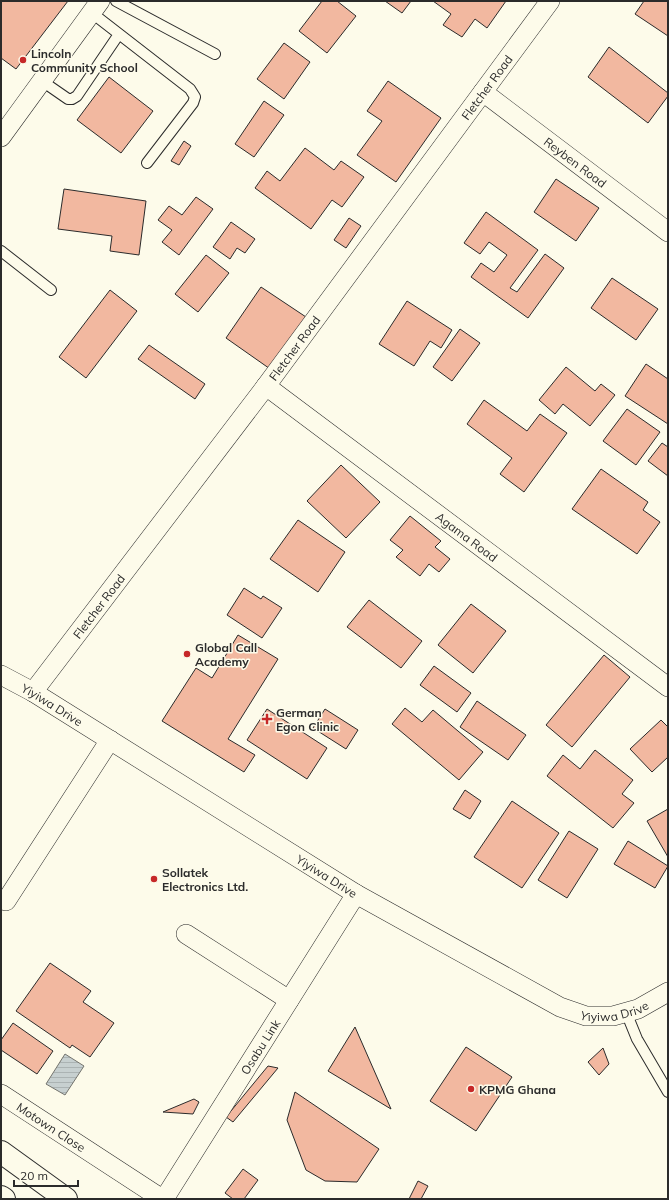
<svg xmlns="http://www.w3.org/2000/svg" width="669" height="1200" font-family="Mulish,sans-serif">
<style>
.water{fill:url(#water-rules);stroke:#74746e}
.building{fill:#f2b8a0;stroke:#2b2b2b}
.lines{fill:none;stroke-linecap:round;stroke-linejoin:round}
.service-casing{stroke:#2b2b2b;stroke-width:12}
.minor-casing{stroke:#2b2b2b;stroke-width:20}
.primary-casing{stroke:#2b2b2b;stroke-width:24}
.service{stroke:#fdfbea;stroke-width:10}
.minor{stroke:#fdfbea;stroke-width:19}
.primary{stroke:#fdfbea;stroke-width:22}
.poi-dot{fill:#c62828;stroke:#fdfbea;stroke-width:1.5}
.labels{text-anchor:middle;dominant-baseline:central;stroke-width:3;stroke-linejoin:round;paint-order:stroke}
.poi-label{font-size:12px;font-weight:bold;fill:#2b2b2b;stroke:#fdfbea;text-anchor:start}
.street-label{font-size:12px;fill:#2b2b2b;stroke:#fdfbea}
</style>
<defs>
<pattern id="water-rules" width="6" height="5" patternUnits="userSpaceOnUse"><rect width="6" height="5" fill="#c7d0d0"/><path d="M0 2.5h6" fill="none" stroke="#abb3b3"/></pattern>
</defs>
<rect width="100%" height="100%" fill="#fdfbea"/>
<path class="water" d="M 65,1054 L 84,1066 L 65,1095 L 46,1084 Z"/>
<path class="building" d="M 2,1 L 68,1 L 16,69 L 1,58 L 1,3 Z
M 322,1 L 337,1 L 356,16 L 327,53 L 299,31 Z
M 385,1 L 411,1 L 402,13 Z
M 433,1 L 506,1 L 487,28 L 475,19 L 462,37 L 443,25 L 451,14 Z
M 644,1 L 668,1 L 668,36 L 635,14 Z
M 284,43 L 310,62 L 284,99 L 257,79 Z
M 609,47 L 668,93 L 668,96 L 648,123 L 588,77 Z
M 109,77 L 153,111 L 121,153 L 77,120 Z
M 388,81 L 441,118 L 396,182 L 357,155 L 382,121 L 367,111 Z
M 264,101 L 284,115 L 254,157 L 235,144 Z
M 184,141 L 191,146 L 179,165 L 171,161 Z
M 305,148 L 334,170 L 341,161 L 364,177 L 342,207 L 332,200 L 311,229 L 255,188 L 267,171 L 280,181 Z
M 556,179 L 599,208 L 576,241 L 534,212 Z
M 64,189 L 146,201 L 139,255 L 110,251 L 112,236 L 58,229 Z
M 196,197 L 213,209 L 179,255 L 162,242 L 172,230 L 158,220 L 169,206 L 182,215 Z
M 486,212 L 538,250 L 510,288 L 517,292 L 545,254 L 564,268 L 528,318 L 471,277 L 481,263 L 494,272 L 507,255 L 489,242 L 480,254 L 464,243 Z
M 349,218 L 361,226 L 346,248 L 334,240 Z
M 231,222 L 255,239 L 245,253 L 237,248 L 230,259 L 213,247 Z
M 206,255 L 229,273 L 198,312 L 175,294 Z
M 612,278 L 658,309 L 636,340 L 591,308 Z
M 261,287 L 309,319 L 273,371 L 226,338 Z
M 110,290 L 137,311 L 86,378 L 59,357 Z
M 407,301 L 452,330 L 441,348 L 430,341 L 414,366 L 379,344 Z
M 460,329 L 480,343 L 452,381 L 433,367 Z
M 149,345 L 205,384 L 195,399 L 138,359 Z
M 646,364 L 668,379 L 668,424 L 625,396 Z
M 566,367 L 595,391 L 601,384 L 615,395 L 590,426 L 563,404 L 555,414 L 539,400 Z
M 484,400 L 527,431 L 540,414 L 567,433 L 524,492 L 500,474 L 512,458 L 467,424 Z
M 627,409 L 660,432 L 636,465 L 603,441 Z
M 662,443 L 668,447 L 668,476 L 648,461 Z
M 341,465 L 380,502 L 346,538 L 307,501 Z
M 601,469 L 648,502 L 643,510 L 660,522 L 637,554 L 572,509 Z
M 410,516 L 441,541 L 435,547 L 450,559 L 439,572 L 429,564 L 420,576 L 396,557 L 403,550 L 390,540 Z
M 298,520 L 345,552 L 318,592 L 270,559 Z
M 244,588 L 261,599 L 263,596 L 282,608 L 262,638 L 227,615 Z
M 369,600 L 422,641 L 401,668 L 347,627 Z
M 471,604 L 506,631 L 473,673 L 438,645 Z
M 238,635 L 278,659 L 228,739 L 255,755 L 244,772 L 162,721 L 196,668 L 212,678 Z
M 604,655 L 630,677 L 572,747 L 546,725 Z
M 434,666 L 471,693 L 457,712 L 420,685 Z
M 477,701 L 526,735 L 508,760 L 460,727 Z
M 405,708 L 422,722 L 433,710 L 483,752 L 459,780 L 392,724 Z
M 267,709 L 327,748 L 307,779 L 247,740 Z
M 325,709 L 358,730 L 346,749 L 313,728 Z
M 661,720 L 668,727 L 668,757 L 652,772 L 630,749 Z
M 595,750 L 633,780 L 622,794 L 634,803 L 613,828 L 547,776 L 563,755 L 580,769 Z
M 465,790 L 481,801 L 470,819 L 453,809 Z
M 512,801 L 559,833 L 522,888 L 474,857 Z
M 668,809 L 668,857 L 647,821 Z
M 569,831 L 598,849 L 567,898 L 538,880 Z
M 628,841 L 668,866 L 655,888 L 614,864 Z
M 50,963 L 91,991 L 83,1002 L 114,1023 L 90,1057 L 72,1045 L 70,1048 L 16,1011 Z
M 13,1023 L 53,1051 L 37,1074 L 1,1050 L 1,1040 Z
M 355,1027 L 391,1109 L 328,1071 Z
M 466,1047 L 512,1077 L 476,1131 L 430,1101 Z
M 603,1048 L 609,1064 L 599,1075 L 588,1062 Z
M 268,1066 L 278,1068 L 233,1122 L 226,1117 Z
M 295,1092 L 379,1149 L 357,1182 L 325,1181 L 306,1170 L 287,1120 Z
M 194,1099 L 199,1102 L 193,1114 L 163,1112 Z
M 243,1169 L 258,1180 L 244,1199 L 233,1199 L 225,1193 Z
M 418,1181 L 428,1186 L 421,1199 L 409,1199 Z"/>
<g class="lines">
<g class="service-casing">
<path id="service" d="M 116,1 L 215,54
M 92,13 L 190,89 L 195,97 L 193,103 L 147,163
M 42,81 L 68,99 L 72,99 L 77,96 L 119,34
M 1,251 L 51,290
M 626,1012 L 637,1039 L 668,1092"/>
</g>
<g class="minor-casing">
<g id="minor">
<path id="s1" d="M 483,92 L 668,232"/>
<path d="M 1,137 L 100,1"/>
<path id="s2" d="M 266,386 L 668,687"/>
<path id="s3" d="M 1,675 L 33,692 L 356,894 L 560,1007 L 586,1016 L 613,1016 L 638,1009 L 668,992"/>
<path id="s4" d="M 33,692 L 266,386 L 550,1"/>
<path d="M 6,901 L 110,740"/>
<path d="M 186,934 L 289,1000"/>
<path id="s5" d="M 1,1094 L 162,1199"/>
<path id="s6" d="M 164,1199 L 356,894"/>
</g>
</g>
<g class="primary-casing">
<path id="primary" d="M 1,1152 L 66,1199
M 1,1197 L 4,1199"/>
</g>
<use href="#service" class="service"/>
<use href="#minor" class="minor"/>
<use href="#primary" class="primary"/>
</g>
<g class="poi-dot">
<circle cx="23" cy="60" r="4"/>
<circle cx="187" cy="654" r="4"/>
<path d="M265 713h4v4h4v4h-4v4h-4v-4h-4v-4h4z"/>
<circle cx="154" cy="879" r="4"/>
<circle cx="471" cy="1089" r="4"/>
</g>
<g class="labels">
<g class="poi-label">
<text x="31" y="53">Lincoln<tspan x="31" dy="14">Community School</tspan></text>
<text x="195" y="647">Global Call<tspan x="195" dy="14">Academy</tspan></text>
<text x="276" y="712">German<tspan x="276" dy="14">Egon Clinic</tspan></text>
<text x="162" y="872">Sollatek<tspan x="162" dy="14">Electronics Ltd.</tspan></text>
<text x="479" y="1089">KPMG Ghana</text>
</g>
<g class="street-label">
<text stroke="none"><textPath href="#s4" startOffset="756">Fletcher Road</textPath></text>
<text stroke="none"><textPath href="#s1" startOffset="116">Reyben Road</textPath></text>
<text stroke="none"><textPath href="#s4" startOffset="432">Fletcher Road</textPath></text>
<text stroke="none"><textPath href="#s2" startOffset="251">Agama Road</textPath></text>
<text stroke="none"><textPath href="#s4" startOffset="108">Fletcher Road</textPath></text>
<text stroke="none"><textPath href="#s3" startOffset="59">Yiyiwa Drive</textPath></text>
<text stroke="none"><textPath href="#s3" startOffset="383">Yiyiwa Drive</textPath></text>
<text stroke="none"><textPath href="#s3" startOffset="707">Yiyiwa Drive</textPath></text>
<text stroke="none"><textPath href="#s6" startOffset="180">Osabu Link</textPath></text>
<text stroke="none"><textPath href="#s5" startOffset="60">Motown Close</textPath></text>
</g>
</g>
<rect width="669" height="1200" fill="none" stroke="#2b2b2b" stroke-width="4"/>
<path d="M14 1180v6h64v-6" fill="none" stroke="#2b2b2b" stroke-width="2"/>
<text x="20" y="1180" font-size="12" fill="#2b2b2b" stroke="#fdfbea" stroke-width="3" paint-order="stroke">20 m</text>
</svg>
